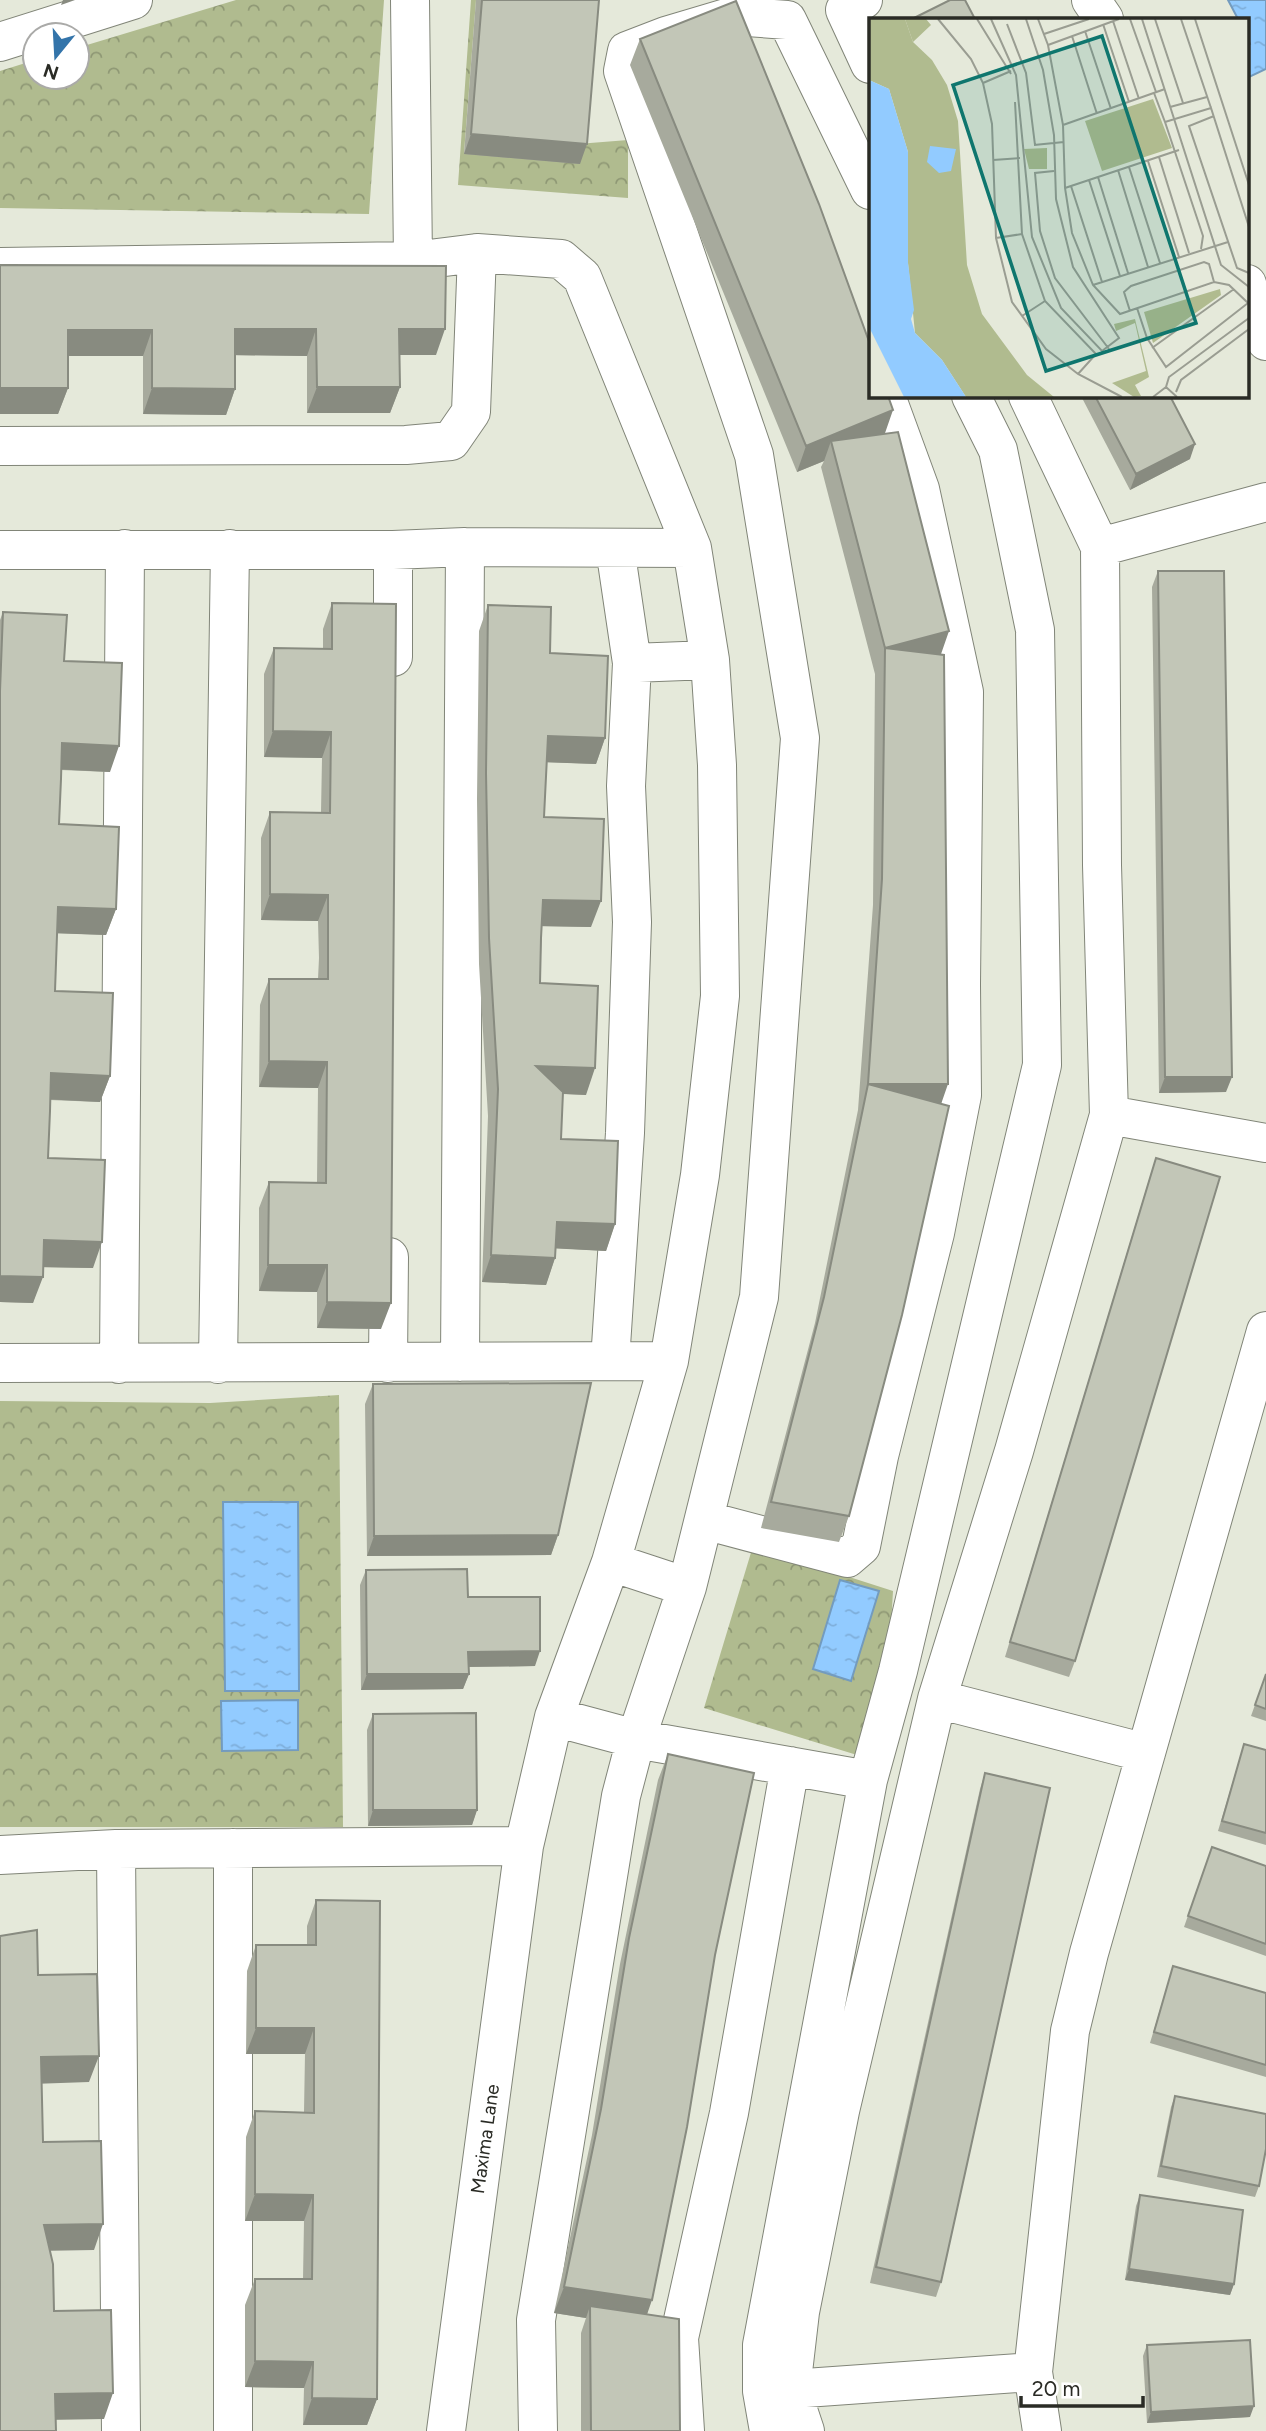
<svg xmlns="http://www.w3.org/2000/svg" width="1266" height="2431" font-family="Figtree,sans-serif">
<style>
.park{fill:url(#park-crowns)}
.water{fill:url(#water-ripples);stroke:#739bbe;stroke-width:2}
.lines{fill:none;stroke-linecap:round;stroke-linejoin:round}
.street-casing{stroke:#818578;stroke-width:40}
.street{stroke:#fff;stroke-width:38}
.wall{fill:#a7aa9d}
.shaded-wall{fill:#888b80}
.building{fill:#c2c6b7;stroke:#888b80;stroke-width:2}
.labels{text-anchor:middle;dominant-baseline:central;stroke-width:6;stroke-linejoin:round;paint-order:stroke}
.street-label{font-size:19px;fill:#2a2b25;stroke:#fff}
.inset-road{fill:none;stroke:#9a9d92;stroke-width:2}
.view{fill:#0f766e;fill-opacity:0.15;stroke:#0f766e;stroke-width:3.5}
.inset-edge{fill:none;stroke:#2a2b25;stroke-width:3.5}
</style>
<defs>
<pattern id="park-crowns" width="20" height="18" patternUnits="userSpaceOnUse" patternTransform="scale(1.75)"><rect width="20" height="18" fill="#b0bb8f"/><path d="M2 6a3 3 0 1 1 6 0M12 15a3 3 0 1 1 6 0" fill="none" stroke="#8f9875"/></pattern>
<pattern id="water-ripples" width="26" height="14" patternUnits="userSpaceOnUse" patternTransform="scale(1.75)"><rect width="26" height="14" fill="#92cbff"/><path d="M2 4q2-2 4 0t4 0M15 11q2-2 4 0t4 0" fill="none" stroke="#7eaeda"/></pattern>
</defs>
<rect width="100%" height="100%" fill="#e5e9da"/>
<path class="park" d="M 236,0 L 384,0 L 369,214 L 0,208 L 0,71 L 35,60 L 35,77 L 77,77 L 77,48 Z
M 471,0 L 476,0 L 464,153 L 628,140 L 628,198 L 458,185 Z
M 339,1395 L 343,1827 L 0,1827 L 0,1401 L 210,1403 Z
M 753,1546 L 893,1591 L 883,1763 L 704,1708 Z"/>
<path class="water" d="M 1228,0 L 1266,0 L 1266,69 L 1247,78 L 1247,46 L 1250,44 L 1247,37 L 1247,19 L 1238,19 Z
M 223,1502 L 298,1502 L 299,1691 L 225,1691 Z
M 840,1580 L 879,1591 L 851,1681 L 813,1669 Z
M 298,1700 L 298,1750 L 222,1751 L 221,1701 Z"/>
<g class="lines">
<g class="street-casing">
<path id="street" d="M 410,0 L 413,261
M 863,0 L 845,10 L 870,64
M 1091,0 L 1104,19
M 0,42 L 133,0
M 0,267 L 413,261 L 477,253 L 561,259 L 582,277 L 692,548 L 710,660 L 717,765 L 720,996 L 700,1175 L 669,1361 L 611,1562 L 554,1717 L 524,1846 L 446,2431
M 1247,284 L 1266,341
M 0,446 L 406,445 L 451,441 L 471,412 L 477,253
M 1100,547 L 1266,502
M 0,550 L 393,550 L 465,547 L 692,548
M 393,657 L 393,550
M 632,663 L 710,660
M 1109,1115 L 1266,1143
M 610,1361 L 625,1133 L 632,922 L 626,786 L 632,663 L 615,548
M 460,1362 L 465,547
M 0,1363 L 669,1361
M 388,1363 L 389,1257
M 119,1364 L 125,549
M 218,1364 L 230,549
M 704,1520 L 847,1558 L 861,1546 L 879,1456 L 935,1233 L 962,1095 L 961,985 L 964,692 L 920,489 L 886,396
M 611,1562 L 687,1587
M 937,1699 L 1146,1753
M 554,1717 L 636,1739 L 868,1780
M 233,1848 L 233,2431
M 116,1849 L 121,2431
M 0,1855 L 116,1849 L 524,1846
M 791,2389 L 1033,2372
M 538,2431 L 536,2320 L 621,1796 L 636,1739 L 687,1587 L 759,1297 L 800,738 L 754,455 L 623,71 L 627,51 L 666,36 L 733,16 L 787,20 L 870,190
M 685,2431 L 679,2338 L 729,2113 L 790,1766
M 769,2431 L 762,2391 L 762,2345 L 868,1780 L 898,1671 L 1042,1065 L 1035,630 L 998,450 L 971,396
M 805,2431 L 791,2389 L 800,2312 L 840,2111 L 937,1699 L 1014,1451 L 1109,1115 L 1102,865 L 1100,547 L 1028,396
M 1042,2431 L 1033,2372 L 1070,2031 L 1089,1953 L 1266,1331"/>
</g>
<use href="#street" class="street"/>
</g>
<path class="wall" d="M 476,0 L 599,0 L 580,164 L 464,154 Z
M 640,39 L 884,434 L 941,655 L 941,1104 L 849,1516 L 839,1542 L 761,1528 L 815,1323 L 858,1110 L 873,905 L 875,674 L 821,467 L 824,461 L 797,472 L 630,65 Z
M 0,265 L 436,355 L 400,355 L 400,387 L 390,413 L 307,413 L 307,356 L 235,355 L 235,389 L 226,415 L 143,414 L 143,356 L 68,356 L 68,388 L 58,414 Z
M 1081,396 L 1170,396 L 1190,459 L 1130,490 Z
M 1158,571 L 1226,1092 L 1159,1093 L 1152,587 Z
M 332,603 L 381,1329 L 317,1328 L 317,1292 L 259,1291 L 259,1208 L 269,1182 L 317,1182 L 318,1088 L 259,1087 L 260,1005 L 269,979 L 318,979 L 319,958 L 318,921 L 261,920 L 261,838 L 270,812 L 321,813 L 322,758 L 264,757 L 264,674 L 274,648 L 323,649 L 323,629 Z
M 488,605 L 550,653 L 605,738 L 596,764 L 547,762 L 544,817 L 591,927 L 542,926 L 540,983 L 586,1095 L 563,1094 L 561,1139 L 615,1224 L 606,1251 L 556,1248 L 555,1258 L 546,1285 L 482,1282 L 488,1116 L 479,964 L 477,799 L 479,631 Z
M 3,612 L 64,661 L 110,772 L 61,770 L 59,824 L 116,909 L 106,935 L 57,933 L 55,991 L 110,1076 L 100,1102 L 50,1100 L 48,1158 L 93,1268 L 43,1267 L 33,1303 L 0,1302 L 0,620 Z
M 1156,1158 L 1075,1661 L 1069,1677 L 1005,1657 L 1151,1173 Z
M 373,1384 L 558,1535 L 551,1555 L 367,1556 L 365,1404 Z
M 366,1570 L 468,1597 L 535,1666 L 469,1667 L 469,1674 L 463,1689 L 361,1690 L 360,1585 Z
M 1266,1674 L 1266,1721 L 1251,1716 Z
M 373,1714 L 477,1810 L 472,1825 L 368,1826 L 367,1730 Z
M 1244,1744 L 1266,1750 L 1266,1845 L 1218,1831 Z
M 668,1754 L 715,1955 L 647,2314 L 680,2431 L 581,2431 L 581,2333 L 586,2318 L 554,2313 L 592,2135 L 620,1964 L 658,1780 Z
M 985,1773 L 941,2282 L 936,2297 L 870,2283 L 980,1789 Z
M 1212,1847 L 1266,1866 L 1266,1956 L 1184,1927 Z
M 316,1900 L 377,2399 L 367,2425 L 303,2425 L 304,2388 L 245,2387 L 245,2305 L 255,2279 L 303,2279 L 304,2221 L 245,2221 L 246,2137 L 255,2111 L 304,2112 L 305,2054 L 246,2054 L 247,1971 L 256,1945 L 307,1945 L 307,1926 Z
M 1173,1966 L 1266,1993 L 1266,2077 L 1150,2043 Z
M 1175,2096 L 1259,2186 L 1255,2197 L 1157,2177 L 1171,2107 Z
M 1140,2195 L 1234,2284 L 1230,2295 L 1125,2280 L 1136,2206 Z
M 1147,2345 L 1250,2417 L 1147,2423 L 1143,2356 Z"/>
<path class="shaded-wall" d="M 63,0 L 75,0 L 61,5 Z
M 471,134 L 587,144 L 580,164 L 464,154 Z
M 235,329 L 316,329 L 307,356 L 225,355 Z
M 399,329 L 445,329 L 436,355 L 390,355 Z
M 68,330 L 152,330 L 143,356 L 58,356 Z
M 317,387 L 400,387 L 390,413 L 307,413 Z
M 0,388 L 68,388 L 58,414 L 0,414 Z
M 152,388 L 235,389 L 226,415 L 143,414 Z
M 893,410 L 884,436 L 831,441 L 824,461 L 797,472 L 806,446 Z
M 1195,444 L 1190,459 L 1130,490 L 1136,474 Z
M 949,631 L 940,657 L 885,648 Z
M 273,731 L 331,732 L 322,758 L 264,757 Z
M 548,736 L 605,738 L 596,764 L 538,762 Z
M 62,743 L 119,746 L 110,772 L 52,769 Z
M 270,894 L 328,895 L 318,921 L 261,920 Z
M 543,900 L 601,901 L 591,927 L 533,926 Z
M 58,907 L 116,909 L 106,935 L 48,933 Z
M 269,1061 L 327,1062 L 318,1088 L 259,1087 Z
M 536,1066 L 595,1068 L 586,1095 L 527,1092 Z
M 51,1073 L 110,1076 L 100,1102 L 42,1099 Z
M 1165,1077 L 1232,1077 L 1226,1092 L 1159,1093 Z
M 868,1084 L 948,1084 L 939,1110 Z
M 557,1222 L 615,1224 L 606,1251 L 547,1248 Z
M 44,1240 L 102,1242 L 93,1268 L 34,1267 Z
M 491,1255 L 555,1258 L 546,1285 L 482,1282 Z
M 268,1265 L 327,1265 L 317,1292 L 259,1291 Z
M 0,1276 L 43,1277 L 33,1303 L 0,1302 Z
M 327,1302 L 391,1303 L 381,1329 L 317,1328 Z
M 558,1535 L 551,1555 L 367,1556 L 374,1536 Z
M 540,1651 L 535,1666 L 463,1667 L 468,1652 Z
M 367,1674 L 469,1674 L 463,1689 L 361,1690 Z
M 373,1810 L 477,1810 L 472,1825 L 368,1826 Z
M 256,2028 L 314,2028 L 305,2054 L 246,2054 Z
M 99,2056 L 89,2082 L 32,2084 L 41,2057 Z
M 255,2194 L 313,2195 L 304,2221 L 245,2221 Z
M 103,2224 L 94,2250 L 35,2251 L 44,2225 Z
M 1129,2269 L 1234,2284 L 1230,2295 L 1125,2280 Z
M 564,2287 L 652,2300 L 643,2326 L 590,2306 L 586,2318 L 554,2313 Z
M 255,2361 L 313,2362 L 304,2388 L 245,2387 Z
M 113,2393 L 104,2419 L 45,2420 L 55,2394 Z
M 312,2398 L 377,2399 L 367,2425 L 303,2425 Z
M 1254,2406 L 1250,2417 L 1147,2423 L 1151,2412 Z"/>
<path class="building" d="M 482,0 L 599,0 L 587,144 L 471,134 Z
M 950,0 L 965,0 L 975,19 L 912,19 Z
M 736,1 L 819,204 L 871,347 L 871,396 L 888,396 L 893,410 L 806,446 L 640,39 Z
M 0,265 L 446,266 L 445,329 L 399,329 L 400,387 L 317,387 L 316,329 L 235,329 L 235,389 L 152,388 L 152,330 L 68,330 L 68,388 L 0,388 Z
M 1095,396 L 1170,396 L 1195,444 L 1136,474 Z
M 898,432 L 949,631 L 885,648 L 944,655 L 948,1084 L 868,1084 L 949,1106 L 902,1315 L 849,1516 L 771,1502 L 824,1297 L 868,1084 L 882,879 L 885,648 L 831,441 Z
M 1158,571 L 1224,571 L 1232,1077 L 1165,1077 Z
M 332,603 L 396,604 L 391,1303 L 327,1302 L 327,1265 L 268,1265 L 269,1182 L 326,1183 L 327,1062 L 269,1061 L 269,979 L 328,979 L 328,895 L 270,894 L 270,812 L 330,813 L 331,732 L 273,731 L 274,648 L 332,649 Z
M 488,605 L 551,607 L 550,653 L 608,656 L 605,738 L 548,736 L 544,817 L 604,819 L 601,901 L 543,900 L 541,938 L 540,983 L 598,986 L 595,1068 L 536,1066 L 563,1092 L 561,1139 L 618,1141 L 615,1224 L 557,1222 L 555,1258 L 491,1255 L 498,1089 L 489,938 L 486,773 Z
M 3,612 L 67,615 L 64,661 L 122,663 L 119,746 L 62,743 L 61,779 L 59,824 L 119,827 L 116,909 L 58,907 L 55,991 L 113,993 L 110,1076 L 51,1073 L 50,1111 L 48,1158 L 105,1160 L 102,1242 L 44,1240 L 43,1277 L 0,1276 L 0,691 Z
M 1156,1158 L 1220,1177 L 1075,1661 L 1010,1642 Z
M 591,1383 L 558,1535 L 374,1536 L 373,1384 Z
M 467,1569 L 468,1597 L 540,1597 L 540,1651 L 468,1652 L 469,1674 L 367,1674 L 366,1570 Z
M 1266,1674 L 1266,1709 L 1255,1705 Z
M 476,1713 L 477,1810 L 373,1810 L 373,1714 Z
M 1244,1744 L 1266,1750 L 1266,1833 L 1222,1821 Z
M 668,1754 L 754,1773 L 715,1955 L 687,2127 L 652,2300 L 564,2287 L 601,2109 L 629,1938 Z
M 985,1773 L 1050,1788 L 941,2282 L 876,2267 Z
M 1212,1847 L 1266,1866 L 1266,1944 L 1188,1916 Z
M 316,1900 L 380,1901 L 377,2399 L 312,2398 L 313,2362 L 255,2361 L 255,2279 L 312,2279 L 313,2195 L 255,2194 L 255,2111 L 314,2113 L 314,2028 L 256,2028 L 256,1945 L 316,1945 Z
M 37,1930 L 38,1975 L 97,1974 L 99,2056 L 41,2057 L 43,2142 L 101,2141 L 103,2224 L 44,2225 L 53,2264 L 54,2311 L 111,2310 L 113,2393 L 55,2394 L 56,2431 L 0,2431 L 0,1936 Z
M 1173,1966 L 1266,1993 L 1266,2065 L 1154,2032 Z
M 1175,2096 L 1266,2114 L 1266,2149 L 1259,2186 L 1161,2166 Z
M 1140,2195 L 1243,2210 L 1234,2284 L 1129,2269 Z
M 590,2306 L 679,2319 L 680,2431 L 591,2431 Z
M 1250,2340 L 1254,2406 L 1151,2412 L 1147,2345 Z"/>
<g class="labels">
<g class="street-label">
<text transform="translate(485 2139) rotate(-82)">Maxima Lane</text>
</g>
</g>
<g transform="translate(869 18)">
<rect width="380" height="380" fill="#e5e9da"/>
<path d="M 0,1 L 36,1 L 44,24 L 63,42 L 78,67 L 89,103 L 98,247 L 113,296 L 158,357 L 185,379 L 97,379 L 73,342 L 46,315 L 39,245 L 39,134 L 20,71 L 0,62 Z" fill="#b0bb8f"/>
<path d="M 36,1 L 57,1 L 62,7 L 44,24 ZM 284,81 L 303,130 L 233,153 L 216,103 ZM 178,130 L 178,151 L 160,151 L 155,131 ZM 351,271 L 352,277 L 284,325 L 275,294 ZM 266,301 L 280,359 L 266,367 L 272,378 L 265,379 L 243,365 L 277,353 L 266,305 L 247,313 L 245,306 Z" fill="#b0bb8f"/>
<path d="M 0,62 L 20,71 L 39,134 L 39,245 L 45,292 L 42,301 L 46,315 L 73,342 L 97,379 L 35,379 L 0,309 ZM 61,128 L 87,131 L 82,153 L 70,155 L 58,144 Z" fill="#92cbff"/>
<path class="inset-road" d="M 69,1 L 102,41 L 114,65 L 123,106 L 127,220 L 143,284 L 177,331 L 209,356 L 253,379M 108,1 L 142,56M 122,1 L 147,57 L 163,219 L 192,290 L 233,333 L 250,320 L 204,249 L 187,181 L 185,117 L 174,52 L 157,1M 169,1 L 179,27 L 194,107 L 196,170 L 203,215 L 224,267 L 251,296 L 345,264 L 360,267 L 379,285 L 297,349 L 278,320 L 268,290M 261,1 L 287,74M 273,1 L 352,247 L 380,269M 286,1 L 314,85M 312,1 L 342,90M 326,1 L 380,167M 244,3 L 270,81M 138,6 L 157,55 L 166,127M 234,6 L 260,84M 216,13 L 242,91M 175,16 L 220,1M 203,18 L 228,96M 179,27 L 250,1M 114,65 L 142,53M 285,75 L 296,104 L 342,90 L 380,209M 146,84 L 153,216 L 176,283 L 227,336 L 209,356M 301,89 L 338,79M 345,98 L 320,108 L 368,250 L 380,255M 296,104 L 334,218 L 332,231M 194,107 L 296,71M 165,127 L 195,124M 290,139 L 320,235M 124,142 L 151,140M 279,143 L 310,239M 260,149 L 291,245M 249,152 L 279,249M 185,153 L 166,155 L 171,213 L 186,260 L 240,331M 229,159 L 259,255M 220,162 L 251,258M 202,168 L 233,264M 196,170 L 310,132M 127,220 L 153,216M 224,267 L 359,224M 261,293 L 255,274 L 262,268 L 335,244 L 340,246 L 345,264M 153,298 L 176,283M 283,330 L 365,271M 297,369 L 300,359 L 380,300M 307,374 L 312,362 L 380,311M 284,379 L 297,369 L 308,379"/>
<path class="view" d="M 233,18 L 327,305 L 177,353 L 84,67 Z"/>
<rect width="380" height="380" class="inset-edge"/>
</g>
<g transform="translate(56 56) rotate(198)"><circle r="33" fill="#ffffff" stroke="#aaaaa8" stroke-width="2"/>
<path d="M0-5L12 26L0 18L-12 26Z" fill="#3374aa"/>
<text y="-10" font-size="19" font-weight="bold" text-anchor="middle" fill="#2a2b25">N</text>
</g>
<path d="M1021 2396v10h122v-10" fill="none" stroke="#2a2b25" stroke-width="3.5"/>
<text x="1032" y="2396" font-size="21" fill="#2a2b25" stroke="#ffffff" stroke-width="5" paint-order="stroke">20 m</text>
</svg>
